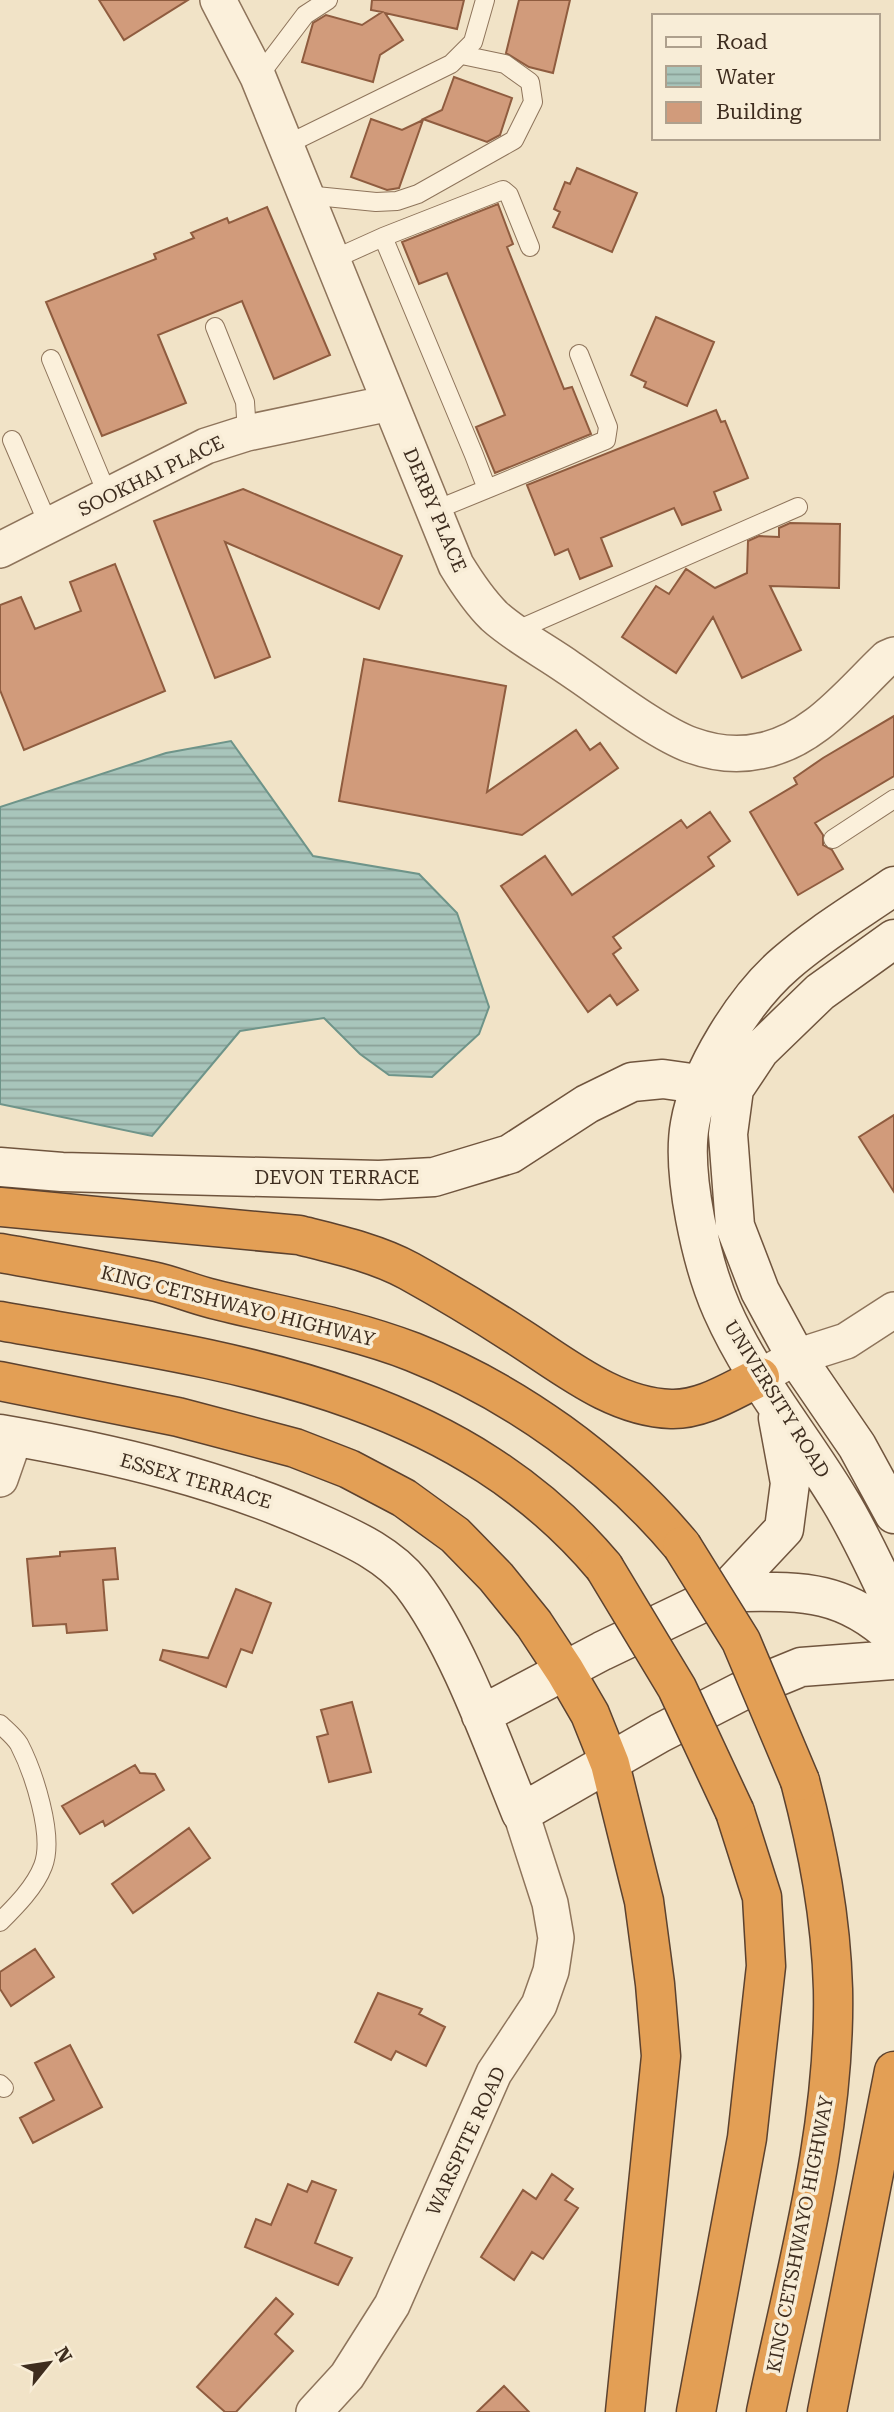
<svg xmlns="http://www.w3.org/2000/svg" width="894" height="2412" font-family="'Roboto Serif',serif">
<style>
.water{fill:url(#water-rules);stroke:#6e9489;stroke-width:2}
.building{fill:#d19b7b;stroke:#8f5c3f;stroke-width:2}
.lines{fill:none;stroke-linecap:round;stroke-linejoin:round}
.lane-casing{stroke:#8e745b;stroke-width:20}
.street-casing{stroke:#8e745b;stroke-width:38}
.secondary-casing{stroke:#70553e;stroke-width:41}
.highway-casing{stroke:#5c422f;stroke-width:41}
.lane{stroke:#fbf0db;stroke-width:18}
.street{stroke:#fbf0db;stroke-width:35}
.secondary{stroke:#fbf0db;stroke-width:38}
.highway{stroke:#e39f55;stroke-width:38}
.highway-bridge-casing{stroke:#5c422f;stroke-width:41;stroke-linecap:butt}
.highway-bridge{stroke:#e39f55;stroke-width:38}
.labels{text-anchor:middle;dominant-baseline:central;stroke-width:7;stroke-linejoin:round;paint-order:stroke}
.street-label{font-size:19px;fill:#3e2d1f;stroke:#f8edd7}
</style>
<defs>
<pattern id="water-rules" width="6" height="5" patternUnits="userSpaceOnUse" patternTransform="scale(1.75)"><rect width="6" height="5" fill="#a8c5bb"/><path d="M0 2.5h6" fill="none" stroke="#8aa097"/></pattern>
</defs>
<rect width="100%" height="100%" fill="#f1e3c7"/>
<path class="water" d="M 231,741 L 313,856 L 419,874 L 457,913 L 489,1007 L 479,1034 L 432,1077 L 389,1075 L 360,1054 L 324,1018 L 240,1031 L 152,1136 L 0,1104 L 0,807 L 166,753 Z"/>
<path class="building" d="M 99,0 L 188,0 L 124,40 Z
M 372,0 L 464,0 L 457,29 L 385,13 L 403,40 L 380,55 L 373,82 L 302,62 L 313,23 L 326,15 L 362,25 L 382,12 L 371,10 Z
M 519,0 L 570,0 L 553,73 L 529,67 L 506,53 Z
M 454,77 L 512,98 L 500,135 L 487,142 L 423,119 L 442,110 Z
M 371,119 L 402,130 L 423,120 L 399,188 L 387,190 L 351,177 Z
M 577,168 L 637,193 L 612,252 L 553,227 L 560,212 L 554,209 L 565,182 L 570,184 Z
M 498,204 L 513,244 L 507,247 L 564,389 L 572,387 L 591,434 L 495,473 L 476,427 L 505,415 L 447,273 L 419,284 L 402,242 Z
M 267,207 L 330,355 L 274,379 L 242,301 L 158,335 L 186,403 L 102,436 L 46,302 L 156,259 L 154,254 L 194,238 L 191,233 L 227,218 L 229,223 Z
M 656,317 L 714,342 L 687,406 L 644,387 L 646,382 L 631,375 Z
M 716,410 L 721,422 L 725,421 L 748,478 L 714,492 L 721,510 L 682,525 L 674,508 L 601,538 L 612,566 L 580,579 L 568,549 L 555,555 L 527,485 Z
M 243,489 L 402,556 L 379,609 L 225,542 L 270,657 L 215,678 L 154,521 Z
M 790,523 L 840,524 L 839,588 L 770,586 L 801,650 L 742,678 L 713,617 L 676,673 L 622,637 L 656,586 L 669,594 L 686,569 L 715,588 L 747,573 L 748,541 L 759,536 L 779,537 L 779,528 Z
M 115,564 L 165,691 L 24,750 L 0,690 L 0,605 L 21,597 L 35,629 L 81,611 L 70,582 Z
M 364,659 L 506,686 L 487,792 L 576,730 L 590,750 L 600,743 L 618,768 L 522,835 L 339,801 Z
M 894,716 L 894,776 L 815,823 L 823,835 L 823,845 L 832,850 L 843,869 L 798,895 L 750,812 L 797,784 L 794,778 L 823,758 Z
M 710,812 L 730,841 L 708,857 L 714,866 L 613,937 L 621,948 L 613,954 L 638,990 L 617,1005 L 610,995 L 588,1012 L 501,886 L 545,856 L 572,895 L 681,820 L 687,828 Z
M 894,1115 L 894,1192 L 859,1137 Z
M 115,1548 L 118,1579 L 103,1580 L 107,1630 L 67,1633 L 66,1624 L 33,1626 L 27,1559 L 60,1556 L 60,1552 Z
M 236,1589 L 271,1603 L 252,1653 L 241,1649 L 226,1687 L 160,1660 L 163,1650 L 208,1658 Z
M 352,1702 L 371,1772 L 329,1782 L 317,1737 L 328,1734 L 321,1710 Z
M 135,1765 L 140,1773 L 155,1774 L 164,1790 L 105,1826 L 103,1821 L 80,1834 L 62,1806 Z
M 189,1828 L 210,1858 L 133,1913 L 112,1884 Z
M 35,1949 L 54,1977 L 11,2006 L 0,1989 L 0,1972 Z
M 378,1993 L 422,2009 L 419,2014 L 445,2027 L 426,2066 L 396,2051 L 391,2060 L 355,2042 Z
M 70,2045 L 102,2107 L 33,2143 L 20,2118 L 54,2100 L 35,2063 Z
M 552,2174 L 573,2189 L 565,2200 L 578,2208 L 543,2259 L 532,2252 L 514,2280 L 481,2257 L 523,2190 L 536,2199 Z
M 312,2181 L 336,2190 L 315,2243 L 352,2258 L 338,2285 L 245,2247 L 256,2219 L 271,2225 L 288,2184 L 307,2192 Z
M 276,2298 L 293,2314 L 275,2334 L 293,2351 L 236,2412 L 225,2412 L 197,2387 Z
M 504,2386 L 529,2412 L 477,2412 Z"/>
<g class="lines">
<g class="lane-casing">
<path id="lane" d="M 258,77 L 305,15 L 328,0
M 286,145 L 451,64 L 473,42 L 485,0
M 306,195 L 376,202 L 397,201 L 418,194 L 514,140 L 533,102 L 530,82 L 505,64 L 462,55
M 383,237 L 503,190 L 509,195 L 530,247
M 332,260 L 383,237 L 474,455 L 487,489 L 433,511
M 215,327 L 245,402 L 247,433
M 51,359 L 108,496
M 12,440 L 49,526
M 487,489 L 606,440 L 608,427 L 579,354
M 515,631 L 798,507
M 833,839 L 894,799
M 0,1724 C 6,1730 14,1736 19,1744 C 33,1771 55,1836 43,1866 C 35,1887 16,1906 0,1922
M 0,2084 L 4,2088"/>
</g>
<g class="street-casing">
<path id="street" d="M 218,0 L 258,77 L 456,565 C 467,583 479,601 494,616 C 516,636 545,651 569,668 C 602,690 656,732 691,745 C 713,753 738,756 760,751 C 814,741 849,694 887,658 L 894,655
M 0,550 L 206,446 L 247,433 L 390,403
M 760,1377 L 796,1357 L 846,1341 L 894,1310
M 0,1479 L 15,1436
M 314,2412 L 347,2376 L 392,2305 L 494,2073 L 539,2005 L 551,1971 L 556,1938 L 550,1903 L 521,1813"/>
</g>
<g class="secondary-casing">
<path id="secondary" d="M 894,886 C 858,911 819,934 786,963 C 745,998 699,1071 690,1124 C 681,1173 702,1265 722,1310 C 752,1378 801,1436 839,1499 C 860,1533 877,1571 894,1607
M 894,939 L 820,992 L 760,1050 L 734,1089 L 728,1134 L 735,1226 L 760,1291 L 796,1357 L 857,1446 L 894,1514
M 0,1167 L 62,1172 L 379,1180 L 434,1177 L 510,1154 L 587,1104 L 632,1082 L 663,1079 L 734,1089
M 0,1434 C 111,1453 223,1479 325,1526 C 356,1540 390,1556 412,1584 C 458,1644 492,1742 521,1813 L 660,1733 L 740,1692 L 801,1667 L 894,1660
M 725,1592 C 795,1592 839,1586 894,1637
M 481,1715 L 602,1651 L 725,1592 L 784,1529 L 790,1483 L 778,1418"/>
</g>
<g class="highway-casing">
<path id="highway" d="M 0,1207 L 299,1235 C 335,1244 376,1253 409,1271 C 445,1291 480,1312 514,1334 C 562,1364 612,1407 671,1409 C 703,1410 732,1390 760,1377
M 0,1253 C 50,1262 101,1270 152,1281 C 172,1285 192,1294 213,1299 C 280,1316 348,1327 413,1352 C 514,1392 612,1462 682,1546
M 0,1321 C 219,1360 451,1385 604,1567
M 0,1381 L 178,1417 L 295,1448 L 349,1469 L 404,1498 L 455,1535 L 496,1577 L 534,1624 L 565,1671 L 590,1714 L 610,1764 L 644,1901 L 655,1984 L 661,2056 L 625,2412
M 696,2412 L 747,2138 L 766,1966 L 762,1897 L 735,1812
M 766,2412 C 795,2273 836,2132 833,1989 C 831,1917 818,1850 800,1781
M 827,2412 L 894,2071"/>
</g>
<use href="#lane" class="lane"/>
<use href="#street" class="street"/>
<use href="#secondary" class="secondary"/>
<use href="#highway" class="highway"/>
<g class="highway-bridge-casing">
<path id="highway-bridge" d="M 682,1546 L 741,1641 L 800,1781
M 604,1567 L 677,1688 L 735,1812"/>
</g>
<use href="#highway-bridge" class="highway-bridge"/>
</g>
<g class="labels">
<g class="street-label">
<text transform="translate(151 476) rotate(-26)">SOOKHAI PLACE</text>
<text transform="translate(435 510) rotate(67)">DERBY PLACE</text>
<text x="337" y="1177">DEVON TERRACE</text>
<text transform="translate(238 1306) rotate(14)">KING CETSHWAYO HIGHWAY</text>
<text transform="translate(777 1399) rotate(58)">UNIVERSITY ROAD</text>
<text transform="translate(196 1481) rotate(16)">ESSEX TERRACE</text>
<text transform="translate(466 2141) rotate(-65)">WARSPITE ROAD</text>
<text transform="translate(800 2234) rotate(-79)">KING CETSHWAYO HIGHWAY</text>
</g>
</g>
<rect x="652" y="14" width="228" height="126" fill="#f8edd7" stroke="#aea08d" stroke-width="2"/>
<rect x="666" y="37" width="35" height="10" fill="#fbf0db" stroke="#aea08d" stroke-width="2"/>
<text x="716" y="49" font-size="21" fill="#3e2d1f">Road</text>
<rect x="666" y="66" width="35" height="21" fill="url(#water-rules)" stroke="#aea08d" stroke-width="2"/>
<text x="716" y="84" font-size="21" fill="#3e2d1f">Water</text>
<rect x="666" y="102" width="35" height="21" fill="#d19b7b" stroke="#aea08d" stroke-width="2"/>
<text x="716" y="119" font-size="21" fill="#3e2d1f">Building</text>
<g transform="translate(49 2363) rotate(60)" stroke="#f8edd7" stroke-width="5" paint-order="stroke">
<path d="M0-5L12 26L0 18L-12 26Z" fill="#3e2d1f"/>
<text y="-10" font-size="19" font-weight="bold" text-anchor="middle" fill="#3e2d1f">N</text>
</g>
</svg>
